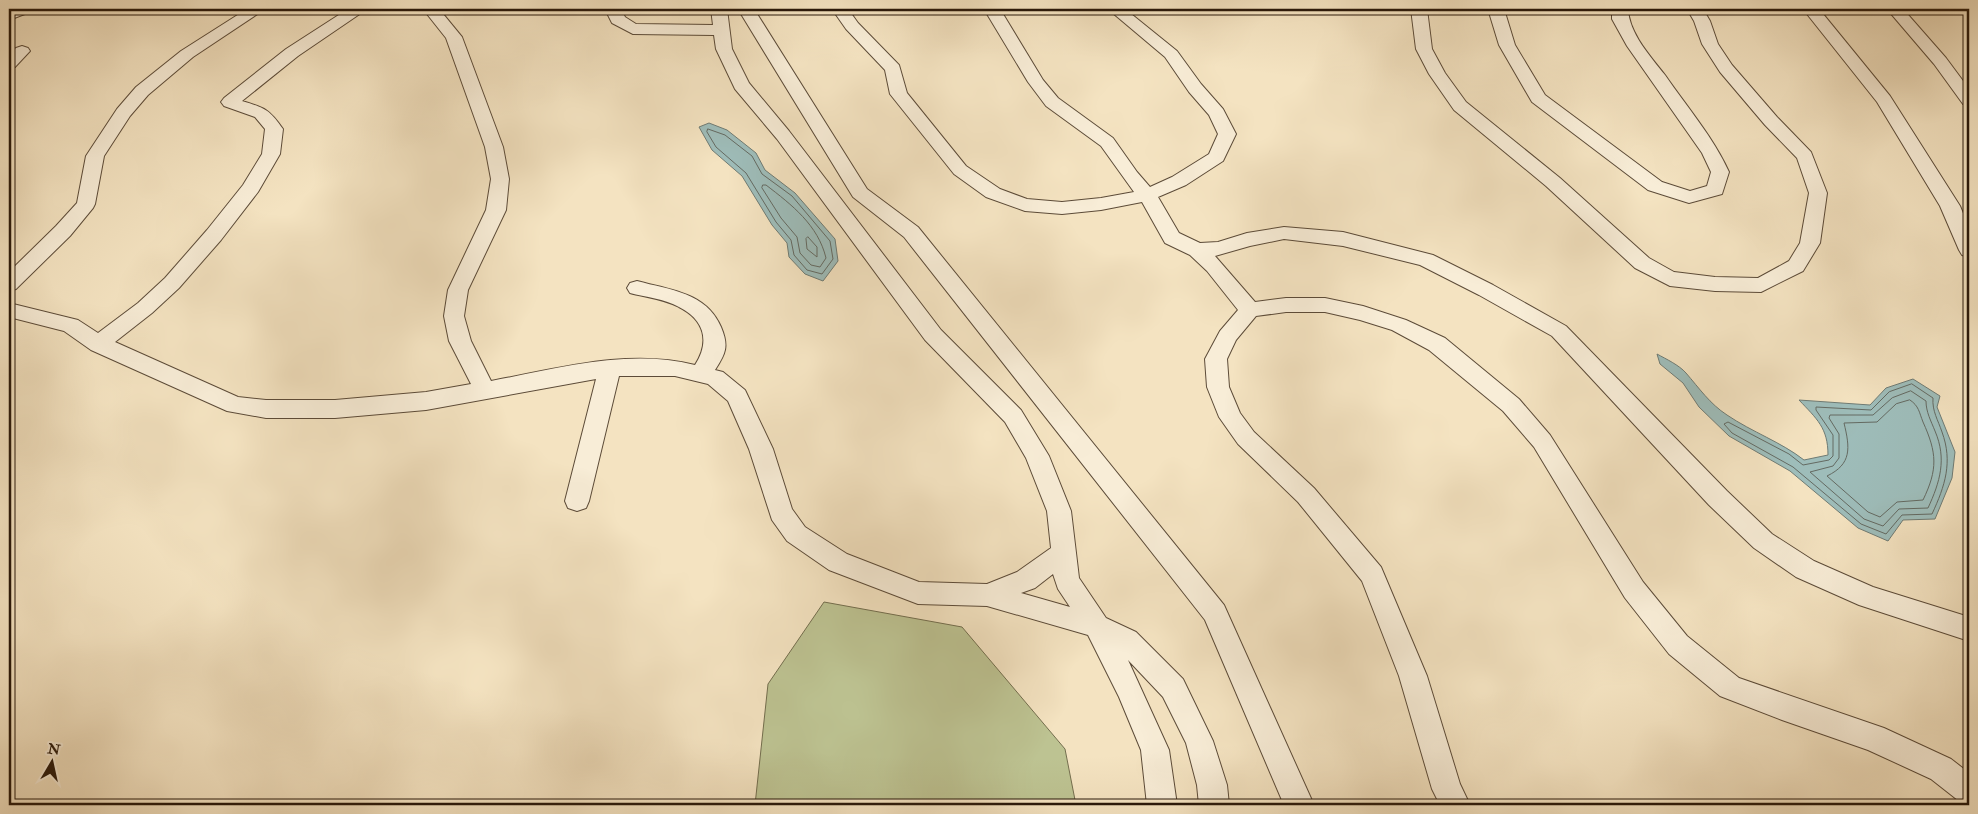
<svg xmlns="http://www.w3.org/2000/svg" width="1978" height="814" font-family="'IM FELL Double Pica',serif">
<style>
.green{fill:#bdc392;stroke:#736e4e}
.water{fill:#9ebdba;stroke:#6f7b74}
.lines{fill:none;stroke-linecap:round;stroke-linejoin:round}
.shore{stroke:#646a62;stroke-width:1}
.minor-casing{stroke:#5c4b38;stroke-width:2}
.minor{fill:#f8edd7;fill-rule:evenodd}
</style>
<rect width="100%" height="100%" fill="#f4e3c1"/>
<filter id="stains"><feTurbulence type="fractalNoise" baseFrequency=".004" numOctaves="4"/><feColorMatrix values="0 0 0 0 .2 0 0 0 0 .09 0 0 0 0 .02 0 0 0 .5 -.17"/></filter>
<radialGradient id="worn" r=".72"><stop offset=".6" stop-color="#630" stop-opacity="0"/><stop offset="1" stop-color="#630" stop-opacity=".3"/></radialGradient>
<path class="green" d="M 824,602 L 962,627 L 1065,749 L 1076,805 L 755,805 L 768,684 Z"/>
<path class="water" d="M 709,123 L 727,130 L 756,153 L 765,170 L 795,193 L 835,239 L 838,261 L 823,281 L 805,274 L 789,257 L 787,243 L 772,225 L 742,176 L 712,150 L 699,127 Z
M 1657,354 C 1666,359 1679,365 1686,373 C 1699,388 1710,404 1727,415 C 1752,432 1781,442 1804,460 L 1828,455 C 1828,428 1817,419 1799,400 L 1870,405 L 1886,388 L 1913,379 L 1940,396 L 1937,407 L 1955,452 L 1952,478 L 1935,519 L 1903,520 L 1888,541 L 1858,528 L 1790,471 L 1729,436 L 1699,407 L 1683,383 L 1660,364 Z"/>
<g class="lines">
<path class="shore" d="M 708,129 L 725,135 L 752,156 L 762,174 L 792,196 L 830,241 L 833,259 L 822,274 L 807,270 L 794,255 L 791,240 L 776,222 L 746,173 L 716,147 L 707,132 Z
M 763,185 L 766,185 C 792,205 818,225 826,258 L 820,267 L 811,265 L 800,253 L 797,237 L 781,218 L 762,188 Z
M 808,237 L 817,247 L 817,257 L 807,249 L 806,239 Z
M 1912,384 L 1933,398 C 1932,411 1938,420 1942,432 C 1953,462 1945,486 1932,514 L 1902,515 L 1886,534 L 1861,524 L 1793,467 L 1732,433 L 1724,424 L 1728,422 L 1789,454 L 1803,465 L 1829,460 L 1833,456 L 1833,435 L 1816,410 L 1816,407 L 1871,410 L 1889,392 Z
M 1911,391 L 1926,401 C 1926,412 1931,421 1935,431 C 1947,459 1940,482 1928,508 L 1899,509 L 1883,526 L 1864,519 L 1810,472 L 1833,466 L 1839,458 L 1839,434 L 1829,418 L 1830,415 L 1873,415 L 1892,398 Z
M 1910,400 C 1919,406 1919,412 1923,422 C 1937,453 1938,469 1923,500 L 1897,502 L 1880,517 L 1868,512 L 1827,476 C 1852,464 1850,448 1844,423 L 1877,422 L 1896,404 Z"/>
<g class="minor-casing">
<path id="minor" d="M 11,9 L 32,9 L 30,12 L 9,20 L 9,10 Z
M 247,9 L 265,9 L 193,57 L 148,95 L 130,116 L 104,156 L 95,204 L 93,208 L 70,236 L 16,289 L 9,291 L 9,272 L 56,226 L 77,203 L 86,156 L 117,109 L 136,87 L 181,51 Z
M 348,9 L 367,9 L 298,56 L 242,101 C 265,108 269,109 283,129 L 280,154 L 258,192 L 221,240 L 179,288 L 152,313 L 115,342 L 238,397 L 266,400 L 335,400 L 426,392 L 471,384 L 449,341 L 444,316 L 448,290 L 486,210 L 491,179 L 485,147 L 446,38 L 423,9 L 439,9 L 462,37 L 503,147 L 509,179 L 506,210 L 468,290 L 464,316 L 471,341 L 491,381 C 557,369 628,348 695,365 C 710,342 705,320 679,307 C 665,299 645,297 630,293 L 627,288 L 630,283 L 637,281 C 670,290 706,292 721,327 C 729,346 726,353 715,370 L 723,372 L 745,390 L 773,449 L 792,509 L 805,527 L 847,554 L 919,582 L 987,584 L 1017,572 L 1051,548 L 1047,511 L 1026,458 L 1005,422 L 925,340 L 777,139 L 735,89 L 716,49 L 714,35 L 633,34 L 612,23 L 605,9 L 621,9 L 625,17 L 636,24 L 713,25 L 711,9 L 727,9 L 732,49 L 749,83 L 789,131 L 941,330 L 1021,410 L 1049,456 L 1071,511 L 1079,578 L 1106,618 L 1136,632 L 1183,679 L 1213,741 L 1227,785 L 1229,805 L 1199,805 L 1197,785 L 1186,743 L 1163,697 L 1128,660 L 1169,750 L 1177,805 L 1147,805 L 1141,750 L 1119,697 L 1088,635 L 987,606 L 918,604 L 829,570 L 787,541 L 772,520 L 749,449 L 728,401 L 708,384 L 675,376 L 619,376 L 589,501 L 586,508 L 577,511 L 568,508 L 565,501 L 596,379 L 426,410 L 335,418 L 266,418 L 227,411 L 91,350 L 64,331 L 9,317 L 9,303 L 78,320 L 98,333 L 138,303 L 165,278 L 207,230 L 243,185 L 262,154 L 265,129 L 255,117 L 224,106 L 221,102 L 224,98 L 286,49 ZM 1053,574 L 1058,589 L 1070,607 L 1021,593 L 1035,588 Z
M 738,9 L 754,9 L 867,189 L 918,227 L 1224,605 L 1314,805 L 1284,805 L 1205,620 L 904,237 L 853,197 Z
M 832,9 L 848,9 L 858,23 L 899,65 L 907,93 L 966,166 L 1000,189 L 1027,199 L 1062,202 L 1101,198 L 1134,192 L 1101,146 L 1046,106 L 1028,82 L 984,9 L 1000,9 L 1043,80 L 1058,98 L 1113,138 L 1137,172 L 1150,187 L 1172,177 L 1209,154 L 1218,134 L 1209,115 L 1189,92 L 1165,57 L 1108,9 L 1125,9 L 1177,51 L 1201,84 L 1223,109 L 1236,134 L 1223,161 L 1186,185 L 1158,197 L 1179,233 L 1200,243 L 1218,242 L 1247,233 L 1284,227 L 1343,232 L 1433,255 L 1493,285 L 1566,326 L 1727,491 L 1772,534 L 1814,561 L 1873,587 L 1969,617 L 1969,641 L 1859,605 L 1796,577 L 1754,548 L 1709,505 L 1552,336 L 1479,295 L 1420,265 L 1343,246 L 1284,239 L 1250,246 L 1215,256 L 1255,302 L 1286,298 L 1325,298 L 1363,306 L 1406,320 L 1445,338 L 1519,399 L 1550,435 L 1643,582 L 1687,636 L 1739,678 L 1884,728 L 1951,759 L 1969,773 L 1969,805 L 1959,801 L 1931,779 L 1868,750 L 1782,720 L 1720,696 L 1669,654 L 1625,598 L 1534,447 L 1503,411 L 1429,350 L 1392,330 L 1360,320 L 1325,312 L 1286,312 L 1256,316 L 1236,340 L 1227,359 L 1229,387 L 1240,413 L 1254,432 L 1314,488 L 1381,567 L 1427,676 L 1460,784 L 1470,805 L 1440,805 L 1432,789 L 1399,676 L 1362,581 L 1298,502 L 1238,444 L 1219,417 L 1207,387 L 1205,359 L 1220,331 L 1238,310 L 1207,271 L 1190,255 L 1165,243 L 1142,202 L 1101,210 L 1062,214 L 1025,211 L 986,197 L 954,174 L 890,94 L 885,70 L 846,29 Z
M 1411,9 L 1427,9 L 1432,49 L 1445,73 L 1466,102 L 1560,178 L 1649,258 L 1674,272 L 1715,277 L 1758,278 L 1789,261 L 1800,243 L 1809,193 L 1797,158 L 1765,125 L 1720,72 L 1702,44 L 1694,21 L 1687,9 L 1703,9 L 1710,21 L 1718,44 L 1732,65 L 1777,117 L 1811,152 L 1827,193 L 1820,243 L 1803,271 L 1761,292 L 1715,291 L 1670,286 L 1635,268 L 1546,186 L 1454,110 L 1429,74 L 1416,49 Z
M 1488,9 L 1504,9 L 1515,45 L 1545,95 L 1662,182 L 1690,191 L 1707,186 L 1711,172 L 1702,153 L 1627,46 L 1612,19 L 1612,9 L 1628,9 C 1629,33 1650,56 1665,75 C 1687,107 1713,137 1729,172 L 1722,194 L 1689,203 L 1648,190 L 1532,102 L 1499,45 Z
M 1803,9 L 1819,9 L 1890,96 L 1960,206 L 1969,228 L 1969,257 L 1962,255 L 1959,250 L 1940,206 L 1877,102 Z
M 1887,9 L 1903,9 L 1946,58 L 1969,89 L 1969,105 L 1963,104 L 1934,64 Z
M 22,46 L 28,48 L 30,51 L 15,67 L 9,68 L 9,54 L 16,48 Z"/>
</g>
<use href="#minor" class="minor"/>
</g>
<rect width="1978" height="814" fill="none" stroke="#f4e3c1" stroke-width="30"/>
<rect x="10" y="10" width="1958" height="794" fill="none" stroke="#29180a" stroke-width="2.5"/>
<rect x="15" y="15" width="1948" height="784" fill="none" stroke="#29180a"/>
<g transform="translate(52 762) rotate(9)" stroke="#f8edd7" stroke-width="4" paint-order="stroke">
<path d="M0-4L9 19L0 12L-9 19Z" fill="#29180a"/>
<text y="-8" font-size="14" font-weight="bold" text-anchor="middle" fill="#29180a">N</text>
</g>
<rect width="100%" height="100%" filter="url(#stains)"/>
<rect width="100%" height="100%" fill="url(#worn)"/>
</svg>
